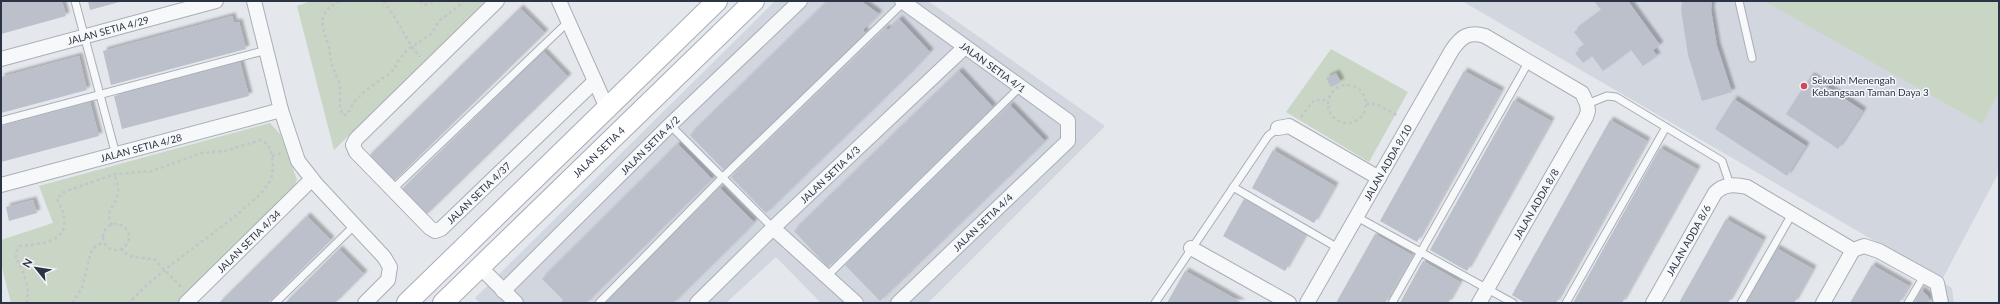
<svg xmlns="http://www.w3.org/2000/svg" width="2000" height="304" font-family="Lato,sans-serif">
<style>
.built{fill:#d2d6de}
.green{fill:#c9d6c5}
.building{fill:#bbc0ca;filter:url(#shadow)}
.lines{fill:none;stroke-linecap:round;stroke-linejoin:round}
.lane-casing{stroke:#a9aeb7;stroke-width:9}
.street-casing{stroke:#a9aeb7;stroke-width:16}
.secondary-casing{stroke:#a9aeb7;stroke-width:22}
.path{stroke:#c2c5cb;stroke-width:2.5;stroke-dasharray:3 3;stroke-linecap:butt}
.lane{stroke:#f7f8fa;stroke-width:7}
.street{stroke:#f7f8fa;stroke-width:14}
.secondary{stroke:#fff;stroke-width:20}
.poi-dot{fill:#d1495b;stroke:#f4f6f9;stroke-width:1.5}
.labels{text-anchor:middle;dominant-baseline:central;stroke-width:3;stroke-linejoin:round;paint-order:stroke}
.street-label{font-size:10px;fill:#2b3445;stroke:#f4f6f9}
.poi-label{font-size:10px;fill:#2b3445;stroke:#f4f6f9;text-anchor:start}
</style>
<defs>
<filter id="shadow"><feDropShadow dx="3.5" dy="-3.5" stdDeviation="1" flood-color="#0004"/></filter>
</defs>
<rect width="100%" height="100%" fill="#e4e7ec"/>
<path class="built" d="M 775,1 L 928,1 L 1105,126 L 928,303 L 821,303 L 776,257 L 726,303 L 480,303 L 475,298 Z
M 1462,1 L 1999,1 L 1999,172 L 1942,280 Z
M 1924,272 L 1952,288 L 1954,303 L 1907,303 Z"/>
<path class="green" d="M 311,1 L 487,1 L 334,150 L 297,6 Z
M 1764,1 L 1999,1 L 1999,93 L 1982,124 Z
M 1331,49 L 1408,92 L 1369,162 L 1286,112 Z
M 270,123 L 281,135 L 297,180 L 293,189 L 177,303 L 11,303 L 1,264 L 1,240 L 53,223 L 39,186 Z"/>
<path class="building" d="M 1,1 L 62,1 L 66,16 L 1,34 Z
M 88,1 L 123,1 L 90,10 Z
M 828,1 L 861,1 L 879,14 L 863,30 L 866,33 L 724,170 L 690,135 Z
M 1594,1 L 1628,1 L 1660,45 L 1653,50 L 1657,56 L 1643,66 L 1631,50 L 1603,71 L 1592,56 L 1583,63 L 1575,53 L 1585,46 L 1574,32 L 1602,11 Z
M 1682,1 L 1712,1 L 1711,10 L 1717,46 L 1732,92 L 1702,101 L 1688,55 L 1681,10 Z
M 520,8 L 545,33 L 393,182 L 368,157 Z
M 232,16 L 234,23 L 239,22 L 246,49 L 111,85 L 103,51 Z
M 899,19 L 930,52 L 910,73 L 766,213 L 731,177 L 886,28 L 888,30 Z
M 543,51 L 568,77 L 425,216 L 400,191 Z
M 79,56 L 87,90 L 1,113 L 1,77 Z
M 240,62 L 249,96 L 122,129 L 114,96 Z
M 959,71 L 993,107 L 828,267 L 794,231 Z
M 1464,71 L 1501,91 L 1417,242 L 1380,221 Z
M 1336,73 L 1341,82 L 1331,87 L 1326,78 Z
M 1811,76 L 1863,111 L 1838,149 L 1786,114 Z
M 1734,99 L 1806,146 L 1787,176 L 1715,129 Z
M 1514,100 L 1551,121 L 1467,271 L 1430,250 Z
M 90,102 L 99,136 L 1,162 L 1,126 Z
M 1010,105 L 1045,141 L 880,301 L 845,265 Z
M 1610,120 L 1647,141 L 1556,303 L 1525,303 L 1512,295 Z
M 678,144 L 712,179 L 586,303 L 560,303 L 563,300 L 542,279 Z
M 1660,148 L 1697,169 L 1683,194 L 1622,303 L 1573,303 Z
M 1273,150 L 1335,186 L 1314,223 L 1252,188 Z
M 720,188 L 754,222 L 744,233 L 673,303 L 604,303 Z
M 1244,199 L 1306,234 L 1285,271 L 1223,236 Z
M 33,200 L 37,213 L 9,221 L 6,207 Z
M 307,216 L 331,240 L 268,303 L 219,303 Z
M 1726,219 L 1763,240 L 1742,278 L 1728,303 L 1679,303 Z
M 1375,234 L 1412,255 L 1398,280 L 1385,303 L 1336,303 Z
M 1776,248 L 1813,269 L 1794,303 L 1746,303 Z
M 339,249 L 364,274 L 335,303 L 285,303 Z
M 1423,261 L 1460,282 L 1448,303 L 1400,303 Z
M 1872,265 L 1909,286 L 1899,303 L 1850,303 Z
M 1185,271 L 1223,292 L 1242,303 L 1167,303 Z
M 1921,290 L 1928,296 L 1929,303 L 1914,303 Z"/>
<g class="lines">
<g class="lane-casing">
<path id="lane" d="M 75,1 L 116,155
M 1739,1 L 1752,58
M 1587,104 L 1607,96 L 1616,97 L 1722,161 L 1730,185
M 1,121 L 267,50
M 670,125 L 773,228
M 1233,187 L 1338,248
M 393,189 L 568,22
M 1357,217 L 1513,303
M 827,276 L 1020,87
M 275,303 L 355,225
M 599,303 L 724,176 L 904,2
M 1155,303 L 1268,136 L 1278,128
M 1392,303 L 1529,61
M 1566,303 L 1666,127
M 1741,303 L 1792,214
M 1908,303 L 1924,276"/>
</g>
<g class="street-casing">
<g id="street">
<path d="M 254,1 L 281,110 L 298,161 L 316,184 L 384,257 L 390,267 L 388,280 L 365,303"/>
<path id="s1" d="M 497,1 L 356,139 L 353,145 L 356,152 L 430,228 L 435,231 L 441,229 L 595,81"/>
<path d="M 559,1 L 607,108"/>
<path id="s2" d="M 1,59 L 216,1"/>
<path d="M 1278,128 L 1289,126 L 1379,178"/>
<path id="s3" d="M 1,185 L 281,110"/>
<path d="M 773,228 L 856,303"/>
<path d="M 1191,248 L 1289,303"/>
<path d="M 480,267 L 516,303"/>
<path id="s4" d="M 503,291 L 670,125 L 800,1"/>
<path id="s5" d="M 186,303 L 312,179"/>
<path id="s6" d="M 697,303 L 773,228 L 965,47"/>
<path id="s7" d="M 898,303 L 1068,141 L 1068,121 L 902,1"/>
<path id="s8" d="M 1307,303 L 1452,50 C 1461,37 1468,31 1485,36 L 1582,93 L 1587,104 L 1588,111 L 1586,117 L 1479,303"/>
<path id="s9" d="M 1653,303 L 1715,193 C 1724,184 1734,184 1747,187 L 1853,250 L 1864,246 L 1879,251 L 1937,283 L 1941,303"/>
<path d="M 1823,303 L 1853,250"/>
</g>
</g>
<g class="secondary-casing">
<g id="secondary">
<path d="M 407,303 L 717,1"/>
<path id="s10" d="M 443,303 L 754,1"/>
</g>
</g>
<path class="path" d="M 340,1 C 315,13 322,26 329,47 C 330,52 330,57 331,62 C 333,69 336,75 339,82 C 342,92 337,106 343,115 L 347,115 L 354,102 L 365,91 L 394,70 L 398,61 L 406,51 L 432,33 L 439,21 L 465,1
M 383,1 C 398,18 405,40 420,57
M 420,1 L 424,5 L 436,1
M1328 104a19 19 0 1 1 38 0a19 19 0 1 1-38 0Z
M 1366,104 L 1376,104 L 1398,116
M 1301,117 L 1314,100 L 1328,100
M 272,156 L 281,153
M103 237a13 13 0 1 1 26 0a13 13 0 1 1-26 0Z
M 112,225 C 104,211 115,207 118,194 C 119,188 116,180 115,174
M 122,248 L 123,252 L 133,257 L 154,259 L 181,287
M 27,303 L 28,289 L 23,271 L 16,259 L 16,252 L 20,246 C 40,244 69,243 64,216 C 63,210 59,204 57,198 L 64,192 L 115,174 L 152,171 L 202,153 L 225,151 L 261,140 C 263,141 267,143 268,146 C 274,153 274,173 270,181 C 264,193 245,208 235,216 C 200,245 160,269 129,303
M 72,303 L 82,288 L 91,252 L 96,246 L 104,242"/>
<use href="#lane" class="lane"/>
<use href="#street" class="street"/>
<use href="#secondary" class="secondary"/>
</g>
<circle class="poi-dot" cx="1804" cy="86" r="4"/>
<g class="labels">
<g class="street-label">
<text stroke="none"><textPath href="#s2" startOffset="111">JALAN SETIA 4/29</textPath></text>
<text transform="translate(993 67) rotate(36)">JALAN SETIA 4/1</text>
<text stroke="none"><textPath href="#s4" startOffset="207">JALAN SETIA 4/2</textPath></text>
<text stroke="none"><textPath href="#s3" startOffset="145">JALAN SETIA 4/28</textPath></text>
<text stroke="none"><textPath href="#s10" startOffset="217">JALAN SETIA 4</textPath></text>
<text stroke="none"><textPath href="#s8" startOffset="162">JALAN ADDA 8/10</textPath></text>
<text stroke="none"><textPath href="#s6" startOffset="185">JALAN SETIA 4/3</textPath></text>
<text stroke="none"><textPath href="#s1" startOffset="382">JALAN SETIA 4/37</textPath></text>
<text transform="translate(1536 204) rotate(-60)">JALAN ADDA 8/8</text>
<text stroke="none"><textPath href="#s7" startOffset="117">JALAN SETIA 4/4</textPath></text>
<text stroke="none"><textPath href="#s9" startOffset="72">JALAN ADDA 8/6</textPath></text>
<text stroke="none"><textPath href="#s5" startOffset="88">JALAN SETIA 4/34</textPath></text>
</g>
<g class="poi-label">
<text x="1812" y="80">Sekolah Menengah<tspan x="1812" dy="12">Kebangsaan Taman Daya 3</tspan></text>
</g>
</g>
<rect width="2000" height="304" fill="none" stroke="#2b3445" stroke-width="4"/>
<g transform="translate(36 268) rotate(300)" stroke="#f4f6f9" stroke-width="3" paint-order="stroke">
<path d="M0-3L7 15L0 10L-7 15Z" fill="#2b3445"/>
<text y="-6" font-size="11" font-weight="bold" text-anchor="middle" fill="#2b3445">N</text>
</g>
</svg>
